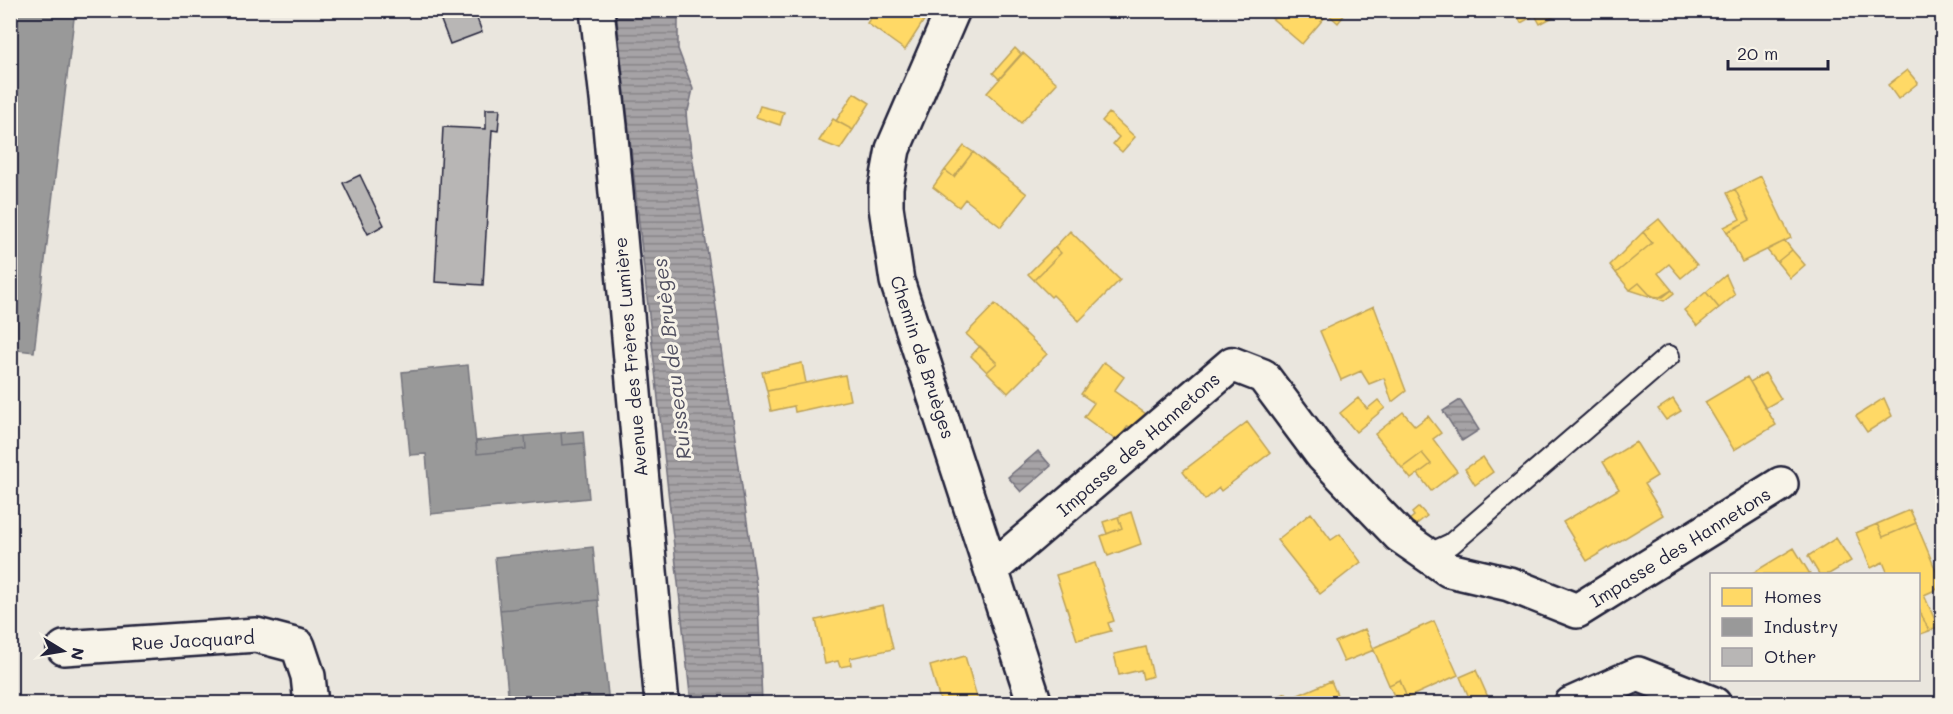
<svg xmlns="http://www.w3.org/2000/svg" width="1953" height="714" font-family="Mali,sans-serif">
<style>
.water{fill:url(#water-rules);stroke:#716f7b;stroke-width:1.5}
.homes{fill:#ffd966;stroke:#bda259;stroke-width:1.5}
.industry{fill:#999;stroke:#75757d;stroke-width:1.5}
.building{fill:#b8b6b5;stroke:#22223b;stroke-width:1.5}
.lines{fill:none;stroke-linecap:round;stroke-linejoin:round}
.lane-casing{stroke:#22223b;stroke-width:24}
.street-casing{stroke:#22223b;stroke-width:38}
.secondary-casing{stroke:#22223b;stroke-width:38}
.lane{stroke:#f7f3e8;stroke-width:20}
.street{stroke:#f7f3e8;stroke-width:33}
.secondary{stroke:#f7f3e8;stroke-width:33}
.labels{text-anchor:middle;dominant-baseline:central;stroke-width:6;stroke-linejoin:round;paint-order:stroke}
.street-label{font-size:18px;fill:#22223b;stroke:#f7f3e8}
.water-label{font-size:20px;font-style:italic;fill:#504f60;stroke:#f7f3e8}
</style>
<defs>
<pattern id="water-rules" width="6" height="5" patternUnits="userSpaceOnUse" patternTransform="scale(1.5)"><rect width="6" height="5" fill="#a6a3a6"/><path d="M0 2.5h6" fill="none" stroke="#878488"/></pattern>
</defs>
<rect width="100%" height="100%" fill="#eae6de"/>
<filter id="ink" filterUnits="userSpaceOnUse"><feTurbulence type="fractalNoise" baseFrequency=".0167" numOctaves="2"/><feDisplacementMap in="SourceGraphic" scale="12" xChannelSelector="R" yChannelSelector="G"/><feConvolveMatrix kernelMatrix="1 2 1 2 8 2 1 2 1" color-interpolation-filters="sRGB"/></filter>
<g filter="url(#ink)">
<path class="water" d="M 616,11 L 678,11 L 678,49 L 693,89 L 688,111 L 686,111 L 687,124 L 712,280 L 758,597 L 762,703 L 691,703 Z
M 1460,400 L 1479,430 L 1462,441 L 1443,411 Z
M 1038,451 L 1051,466 L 1021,492 L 1008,477 Z"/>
<path class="homes" d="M 876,10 L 930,10 L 930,11 L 905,50 L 867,23 Z
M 1262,10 L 1331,10 L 1302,44 Z
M 1331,10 L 1341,10 L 1345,14 L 1338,23 L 1328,14 Z
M 1514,10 L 1566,10 L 1540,24 L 1535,15 L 1521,23 Z
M 1015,48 L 1021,54 L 999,79 L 993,73 Z
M 1023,53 L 1057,83 L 1021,123 L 987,93 Z
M 1907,70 L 1918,83 L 1898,99 L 1888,85 Z
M 854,93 L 870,103 L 853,130 L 836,121 Z
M 760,106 L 784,112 L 780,125 L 756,117 Z
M 1109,113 L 1135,137 L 1122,152 L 1113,144 L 1119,137 L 1102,121 Z
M 833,119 L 853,130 L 840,149 L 819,141 Z
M 964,146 L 973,152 L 954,177 L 945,170 Z
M 973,152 L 1027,194 L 1001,227 L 965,199 L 959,207 L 933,187 L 945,170 L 954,177 Z
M 1761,176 L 1791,238 L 1742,262 L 1727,232 L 1750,220 L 1735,189 Z
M 1735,189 L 1750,220 L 1727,232 L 1724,227 L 1740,219 L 1727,193 Z
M 1659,219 L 1697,265 L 1681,278 L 1669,264 L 1658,273 L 1672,290 L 1660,297 L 1651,296 L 1639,283 L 1630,290 L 1616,273 L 1652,243 L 1643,232 Z
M 1070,231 L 1120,280 L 1079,321 L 1053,295 L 1051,297 L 1034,280 L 1061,253 L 1055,247 Z
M 1643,232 L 1652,243 L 1616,273 L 1610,265 Z
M 1785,241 L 1792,250 L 1777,262 L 1767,250 Z
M 1055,247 L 1061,253 L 1034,280 L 1028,274 Z
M 1792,250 L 1805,265 L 1790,278 L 1777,262 Z
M 1726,275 L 1735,295 L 1719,308 L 1706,292 Z
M 1639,283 L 1649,294 L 1655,297 L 1663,297 L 1672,290 L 1674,293 L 1664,301 L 1630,290 Z
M 1706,292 L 1719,308 L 1697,326 L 1684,310 Z
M 995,304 L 1047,354 L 1008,393 L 987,372 L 997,363 L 966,334 Z
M 1374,306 L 1406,391 L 1392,402 L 1384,378 L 1369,384 L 1361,371 L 1341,380 L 1320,331 Z
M 980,346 L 997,363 L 987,372 L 971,356 Z
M 1104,362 L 1124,377 L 1114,391 L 1153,419 L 1141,435 L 1128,426 L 1117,441 L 1084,417 L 1094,403 L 1081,394 Z
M 802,363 L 806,383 L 767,391 L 762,372 Z
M 1765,373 L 1781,399 L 1765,408 L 1750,382 Z
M 845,375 L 850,400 L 795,412 L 794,406 L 771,411 L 767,391 Z
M 1747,377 L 1776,425 L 1734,450 L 1705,402 Z
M 1358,398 L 1367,409 L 1378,400 L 1385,408 L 1356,432 L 1340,413 Z
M 1884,398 L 1892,416 L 1867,432 L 1856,416 Z
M 1673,399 L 1681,411 L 1666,420 L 1658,409 Z
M 1403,412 L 1415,426 L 1428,416 L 1441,433 L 1433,439 L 1457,471 L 1431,491 L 1418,474 L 1431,464 L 1422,453 L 1402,468 L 1375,434 Z
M 1247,422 L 1270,453 L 1221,491 L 1219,488 L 1205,500 L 1183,471 Z
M 1636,442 L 1657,476 L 1644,484 L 1663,515 L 1587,561 L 1563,522 L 1619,489 L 1603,462 Z
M 1422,453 L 1431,464 L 1411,479 L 1402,468 Z
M 1483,457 L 1493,472 L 1475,485 L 1465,469 Z
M 1419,507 L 1427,516 L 1414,526 L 1409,520 L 1414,516 L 1412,513 Z
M 1910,510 L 1916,523 L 1883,537 L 1877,524 Z
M 1131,512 L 1141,544 L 1108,556 L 1101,536 L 1122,528 L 1118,517 Z
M 1311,513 L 1331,540 L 1340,534 L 1361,562 L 1320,594 L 1277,540 Z
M 1118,517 L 1122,528 L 1107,534 L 1103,522 Z
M 1916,523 L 1942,585 L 1942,587 L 1924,595 L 1938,627 L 1929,631 L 1918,607 L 1918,574 L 1888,574 L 1883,562 L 1871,568 L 1856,533 L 1877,524 L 1883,537 Z
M 1836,538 L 1851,561 L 1829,574 L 1819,574 L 1808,556 Z
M 1794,548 L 1810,574 L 1751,574 Z
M 1095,563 L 1114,621 L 1108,623 L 1111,631 L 1077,640 L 1056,575 Z
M 883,605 L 893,649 L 850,658 L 851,665 L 840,667 L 838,661 L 825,664 L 816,620 Z
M 1918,607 L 1929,631 L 1918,635 Z
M 1434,621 L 1458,675 L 1407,698 L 1400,680 L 1389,685 L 1373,648 Z
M 1365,629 L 1374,650 L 1344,662 L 1335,642 Z
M 1146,647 L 1153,676 L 1143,679 L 1141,670 L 1119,675 L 1114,654 Z
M 965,656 L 979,704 L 941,704 L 930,666 Z
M 1476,670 L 1491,704 L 1472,704 L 1460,677 Z
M 1400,680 L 1407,698 L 1397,702 L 1389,685 Z
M 1331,681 L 1341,704 L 1277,704 L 1289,699 Z
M 1286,693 L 1289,699 L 1277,704 L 1262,704 Z"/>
<path class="industry" d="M 10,10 L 75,10 L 34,352 L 10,349 Z
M 468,365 L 477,454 L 526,449 L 525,436 L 561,433 L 562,445 L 584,443 L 589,498 L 431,514 L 426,454 L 410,455 L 402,372 Z
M 583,431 L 584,443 L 562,445 L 561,433 Z
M 525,436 L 526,449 L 477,454 L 476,441 Z
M 593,547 L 598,600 L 500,610 L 495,557 Z
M 598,600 L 609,704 L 509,704 L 500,610 Z"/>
<path class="building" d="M 437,10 L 474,10 L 482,32 L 450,44 Z
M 486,109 L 500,109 L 498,131 L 492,130 L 483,285 L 435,282 L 443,127 L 486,129 Z
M 360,175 L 384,225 L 368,234 L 343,183 Z"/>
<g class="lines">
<g class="lane-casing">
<path id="lane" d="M 1427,555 L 1451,544 L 1669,356"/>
</g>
<g class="street-casing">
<path id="street" d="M 953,10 L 893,149 L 886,187 L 886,207 L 897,281 L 1035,704
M 992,569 L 1232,364 L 1263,376 L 1322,455 L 1400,536 L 1449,570 L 1509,584 L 1577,611 L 1781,484
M 64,648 L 256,635 L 298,646 L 308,676 L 311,704
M 1571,704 L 1638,674 L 1714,704"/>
</g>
<g class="secondary-casing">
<path id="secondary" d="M 597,10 L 610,126 L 662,704"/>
</g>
<use href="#lane" class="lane"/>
<use href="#street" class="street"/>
<use href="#secondary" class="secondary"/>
</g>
</g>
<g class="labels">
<g class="street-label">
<text transform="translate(630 357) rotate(-95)">Avenue des Frères Lumière</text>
<text transform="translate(923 357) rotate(72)">Chemin de Bruèges</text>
<text transform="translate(1138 444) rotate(-41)">Impasse des Hannetons</text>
<text transform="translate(1680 547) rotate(-32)">Impasse des Hannetons</text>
<text transform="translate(193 640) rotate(-3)">Rue Jacquard</text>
</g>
<g class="water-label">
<text transform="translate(671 359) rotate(-97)">Ruisseau de Bruèges</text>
</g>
</g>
<rect width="1953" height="714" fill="none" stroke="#f7f3e8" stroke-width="36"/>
<rect x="18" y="18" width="1917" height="678" fill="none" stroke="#22223b" stroke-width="2" filter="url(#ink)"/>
<rect x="1710" y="573" width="210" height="108" fill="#f7f3e8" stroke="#a29fa3" stroke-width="1.5"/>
<rect x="1722" y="588" width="30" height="18" fill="#ffd966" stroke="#a29fa3" stroke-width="1.5"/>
<text x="1764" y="603" font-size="18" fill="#22223b">Homes</text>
<rect x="1722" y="618" width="30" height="18" fill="#999999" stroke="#a29fa3" stroke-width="1.5"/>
<text x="1764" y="633" font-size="18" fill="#22223b">Industry</text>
<rect x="1722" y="648" width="30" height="18" fill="#b8b6b5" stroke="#a29fa3" stroke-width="1.5"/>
<text x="1764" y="663" font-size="18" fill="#22223b">Other</text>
<g transform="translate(63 651) rotate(101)" stroke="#f7f3e8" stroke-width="4.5" paint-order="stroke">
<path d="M0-4.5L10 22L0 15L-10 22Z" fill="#22223b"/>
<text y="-9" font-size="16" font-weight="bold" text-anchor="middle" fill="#22223b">N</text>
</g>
<path d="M1728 60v9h100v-9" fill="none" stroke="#22223b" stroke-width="3"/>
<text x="1737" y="60" font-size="18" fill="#22223b" stroke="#f7f3e8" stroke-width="4.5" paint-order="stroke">20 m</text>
</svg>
